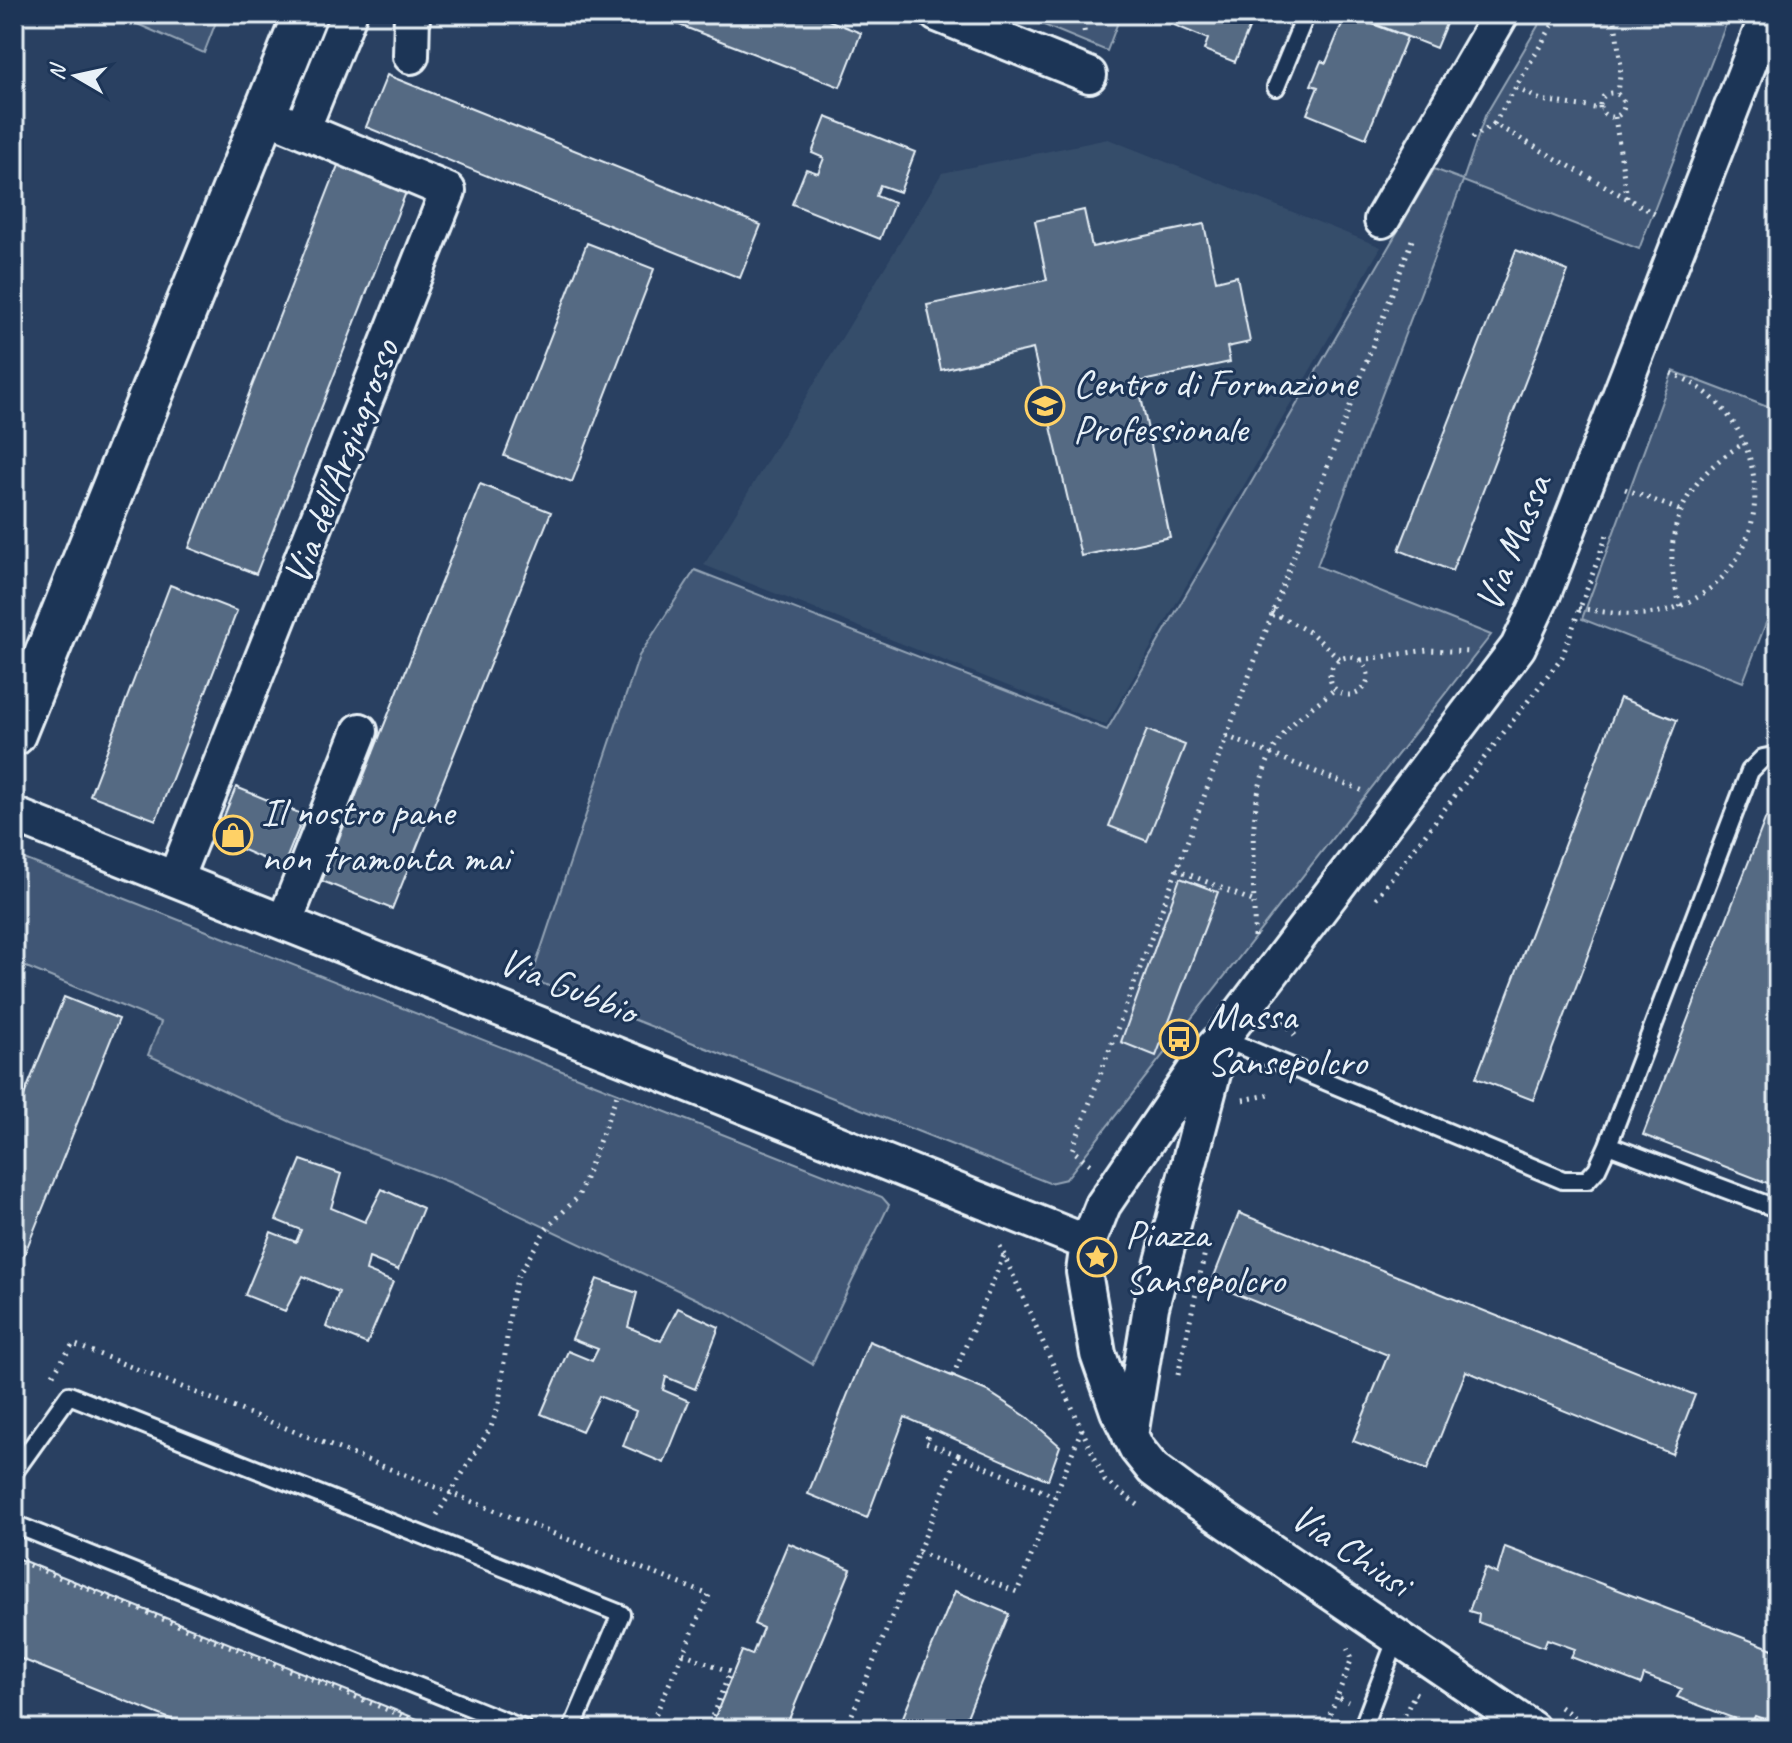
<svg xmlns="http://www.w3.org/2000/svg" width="1792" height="1743" font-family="Caveat,sans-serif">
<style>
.built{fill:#364d6b}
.green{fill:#415774;stroke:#94a4b6;stroke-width:2}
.building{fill:#556a83;stroke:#e8f1f8;stroke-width:2}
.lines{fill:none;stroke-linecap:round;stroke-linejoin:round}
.service-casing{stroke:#e8f1f8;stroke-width:22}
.minor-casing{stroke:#e8f1f8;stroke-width:40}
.tertiary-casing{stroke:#e8f1f8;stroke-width:48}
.path{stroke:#e8f1f8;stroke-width:5;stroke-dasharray:2 6;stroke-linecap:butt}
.service{stroke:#1d3557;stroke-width:16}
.minor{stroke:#1d3557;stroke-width:34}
.tertiary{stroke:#1d3557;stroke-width:42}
.labels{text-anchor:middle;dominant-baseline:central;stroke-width:6;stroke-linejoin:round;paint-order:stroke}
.poi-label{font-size:40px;fill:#e8f1f8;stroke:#1d3557;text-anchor:start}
.street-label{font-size:40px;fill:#e8f1f8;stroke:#1d3557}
</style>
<rect width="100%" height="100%" fill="#294061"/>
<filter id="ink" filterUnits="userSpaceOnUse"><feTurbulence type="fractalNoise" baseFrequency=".0125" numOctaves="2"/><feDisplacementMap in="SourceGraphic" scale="16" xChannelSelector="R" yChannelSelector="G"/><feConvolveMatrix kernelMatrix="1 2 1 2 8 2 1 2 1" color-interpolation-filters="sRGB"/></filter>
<g filter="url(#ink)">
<path class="built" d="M 1108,139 L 1381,247 L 1106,725 L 704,565 L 942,173 Z"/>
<path class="green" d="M 114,14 L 219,14 L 204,53 Z
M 1017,14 L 1121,14 L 1107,51 Z
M 1545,14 L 1730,14 L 1639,249 L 1463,181 L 1317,566 L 1491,635 L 1066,1179 L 1049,1183 L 531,979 L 639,656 L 695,570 L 1107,730 L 1434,169 L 1463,180 L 1485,116 Z
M 1673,371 L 1778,411 L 1778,592 L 1743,682 L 1582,619 Z
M 14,855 L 882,1197 L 889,1205 L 812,1364 L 726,1313 L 454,1184 L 291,1122 L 148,1055 L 161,1022 L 14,962 Z"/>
<path class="building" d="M 651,14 L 813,14 L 861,33 L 840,87 Z
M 1178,14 L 1255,14 L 1235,62 L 1204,50 L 1208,39 L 1174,25 Z
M 1346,14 L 1407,37 L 1366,138 L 1307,114 L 1318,87 L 1311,85 L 1321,61 L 1326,63 Z
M 1379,14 L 1450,14 L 1436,48 L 1375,24 Z
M 387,75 L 761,225 L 740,278 L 366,127 Z
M 826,117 L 915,152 L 900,192 L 880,185 L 876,196 L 894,203 L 880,239 L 792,204 L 806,169 L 818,173 L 824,158 L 812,153 Z
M 344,150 L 412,177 L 256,574 L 189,548 Z
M 1084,210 L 1092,247 L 1204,224 L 1216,281 L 1237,276 L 1250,342 L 1227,347 L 1230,362 L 1138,382 L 1170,537 L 1081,556 L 1033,349 L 941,370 L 927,305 L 1047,280 L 1035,221 Z
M 587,243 L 654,269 L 572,482 L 504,456 Z
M 1516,250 L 1568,271 L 1452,571 L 1399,550 Z
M 480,484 L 551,512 L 392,909 L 322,881 Z
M 170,585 L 237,611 L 156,820 L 90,795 Z
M 1620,698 L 1677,720 L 1533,1100 L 1476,1078 Z
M 1147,730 L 1185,745 L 1147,841 L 1109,826 Z
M 236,787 L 304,815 L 283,867 L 215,838 Z
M 1766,817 L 1778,822 L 1778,1187 L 1643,1135 Z
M 1180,878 L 1218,892 L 1156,1056 L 1121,1042 Z
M 64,997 L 119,1019 L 14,1280 L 14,1120 Z
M 301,1160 L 341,1174 L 331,1208 L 365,1222 L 382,1189 L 423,1208 L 398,1270 L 369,1258 L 366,1271 L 393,1282 L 367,1344 L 326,1327 L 339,1292 L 303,1276 L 285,1311 L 245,1295 L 271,1232 L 296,1242 L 301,1230 L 276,1220 Z
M 1239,1213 L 1695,1395 L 1672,1454 L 1466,1371 L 1427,1470 L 1353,1441 L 1388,1355 L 1211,1284 Z
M 597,1279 L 637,1293 L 628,1327 L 661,1341 L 678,1308 L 719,1327 L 695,1389 L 666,1377 L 663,1390 L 689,1401 L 664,1463 L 623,1446 L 636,1411 L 599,1396 L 582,1431 L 541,1414 L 568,1351 L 592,1361 L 598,1349 L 572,1339 Z
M 869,1341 L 987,1391 L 1027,1417 L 1060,1446 L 1048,1480 L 905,1417 L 867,1518 L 808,1494 Z
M 788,1543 L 851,1569 L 785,1729 L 710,1729 L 742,1651 L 752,1655 L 763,1628 L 754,1624 Z
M 1505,1547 L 1778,1651 L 1778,1724 L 1755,1716 L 1751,1725 L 1677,1697 L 1682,1689 L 1644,1675 L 1641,1684 L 1571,1657 L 1575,1649 L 1547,1639 L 1544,1647 L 1478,1622 L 1479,1614 L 1469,1611 L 1485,1568 L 1497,1574 Z
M 14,1557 L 442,1729 L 195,1729 L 14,1656 Z
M 955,1591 L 1009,1614 L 962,1729 L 898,1729 Z"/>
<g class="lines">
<g class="service-casing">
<path id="service" d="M 1276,87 L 1306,14
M 1222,1038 L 1563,1180 L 1587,1180 L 1597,1169 L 1608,1145 L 1750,771 L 1763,758 L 1778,755
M 1608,1145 L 1778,1209
M 14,1472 L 69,1395 L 621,1614 L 572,1729
M 14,1524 L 524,1729
M 1362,1729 L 1398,1635"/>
</g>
<g class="minor-casing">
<path id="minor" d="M 937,14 L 1089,75
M 411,56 L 412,14
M 280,121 L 302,130 L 349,14
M 1382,220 L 1501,14
M 14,815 L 1088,1243
M 175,879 L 448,191 L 302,130
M 285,921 L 360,731
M 1130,1436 L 1151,1307 L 1220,1047
M 1532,1729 L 1184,1492 L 1153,1469 L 1137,1449 L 1118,1411 L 1098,1354 L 1084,1272 L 1088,1243 L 1103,1205 L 1202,1060 L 1222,1038 L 1518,647 L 1543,594 L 1768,14"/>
</g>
<g class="tertiary-casing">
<path id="tertiary" d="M 14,734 L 305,14"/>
</g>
<path class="path" d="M 1082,14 L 1085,37
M 1614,14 L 1621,66 L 1618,94
M 1516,88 L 1541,100 L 1601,109
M1600 105a12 12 0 1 1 24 0a12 12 0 1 1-24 0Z
M 1615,117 L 1627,198
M 1494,124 L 1559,14
M 1472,138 L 1494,124 L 1655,214
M 1625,489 L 1679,510
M 1681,606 C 1656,539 1684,476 1745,443
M 1579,608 C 1614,614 1648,620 1682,605 C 1788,559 1774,409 1668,372
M 1272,612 L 1311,633 L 1340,659
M1330 676a19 19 0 1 1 38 0a19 19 0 1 1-38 0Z
M 1361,660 L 1427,650 L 1470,652
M 1226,736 L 1366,792
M 1176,869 L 1255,902
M 1376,898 L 1562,657 L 1608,532
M 1254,937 C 1256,869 1240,784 1288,729 C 1301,713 1320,702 1335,689
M 1287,1013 L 1285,1022 L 1297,1038
M 1243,1100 L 1273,1094
M 1090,1164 L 1072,1150 L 1412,240
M 1000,1246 L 1105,1481 L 1138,1505
M 53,1374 L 73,1344 L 709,1595 L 649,1729
M 1178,1375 L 1205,1252
M 953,1376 L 1004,1255
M 958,1455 L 1054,1496
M 437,1515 L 491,1427 L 499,1404 L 512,1296 L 518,1276 L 546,1229 L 578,1197 L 618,1092
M 918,1552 L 1017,1592 L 1082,1428
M 14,1559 L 435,1729
M 1347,1648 L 1352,1658 L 1337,1697 L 1348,1702
M 683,1653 L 730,1672 L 707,1729
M 1560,1707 L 1593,1729
M 1391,1719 L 1413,1727 L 1448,1720 L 1458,1724
M 846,1729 L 958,1455 L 925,1442 L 931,1429
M 1324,1729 L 1337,1697
M 1398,1729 L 1415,1693 L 1417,1694"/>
<use href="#service" class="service"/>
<use href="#minor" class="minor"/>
<use href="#tertiary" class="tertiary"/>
</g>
</g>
<defs>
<g id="school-ring" transform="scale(2)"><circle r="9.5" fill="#1d3557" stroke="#ffd166" stroke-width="1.5"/><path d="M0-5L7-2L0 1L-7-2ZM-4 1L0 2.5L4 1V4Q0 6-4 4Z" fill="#ffd166"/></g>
<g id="shop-ring" transform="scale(2)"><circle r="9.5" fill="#1d3557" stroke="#ffd166" stroke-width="1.5"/><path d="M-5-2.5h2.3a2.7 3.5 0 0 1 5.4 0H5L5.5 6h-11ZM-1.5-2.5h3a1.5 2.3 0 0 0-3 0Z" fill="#ffd166"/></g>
<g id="bus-ring" transform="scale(2)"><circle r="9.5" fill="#1d3557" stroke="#ffd166" stroke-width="1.5"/><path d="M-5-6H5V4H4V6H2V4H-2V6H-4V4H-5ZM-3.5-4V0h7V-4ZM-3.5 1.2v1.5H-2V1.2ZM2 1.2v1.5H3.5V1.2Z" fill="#ffd166"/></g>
<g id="sight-ring" transform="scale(2)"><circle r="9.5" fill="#1d3557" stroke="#ffd166" stroke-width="1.5"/><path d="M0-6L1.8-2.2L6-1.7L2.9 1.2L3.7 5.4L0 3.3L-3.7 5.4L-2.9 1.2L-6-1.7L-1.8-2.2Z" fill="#ffd166"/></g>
</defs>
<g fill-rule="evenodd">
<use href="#school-ring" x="1045" y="406"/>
<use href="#shop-ring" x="233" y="835"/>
<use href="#bus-ring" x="1179" y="1039"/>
<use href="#sight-ring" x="1097" y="1257"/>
</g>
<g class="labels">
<g class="poi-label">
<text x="1073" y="383">Centro di Formazione<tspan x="1073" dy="46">Professionale</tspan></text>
<text x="261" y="812">Il nostro pane<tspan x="261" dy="46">non tramonta mai</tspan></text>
<text x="1207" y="1016">Massa<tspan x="1207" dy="46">Sansepolcro</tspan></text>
<text x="1125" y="1234">Piazza<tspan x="1125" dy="46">Sansepolcro</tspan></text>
</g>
<g class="street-label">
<text transform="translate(341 462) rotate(-69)">Via dell'Argingrosso</text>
<text transform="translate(1513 543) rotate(-68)">Via Massa</text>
<text transform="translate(568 986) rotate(22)">Via Gubbio</text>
<text transform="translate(1351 1550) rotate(34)">Via Chiusi</text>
</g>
</g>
<rect width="1792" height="1743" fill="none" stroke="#1d3557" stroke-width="48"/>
<rect x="24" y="24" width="1744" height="1695" fill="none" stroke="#e8f1f8" stroke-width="3" filter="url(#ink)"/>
<g transform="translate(76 76) rotate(279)" stroke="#1d3557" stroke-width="6" paint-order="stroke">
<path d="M0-6L14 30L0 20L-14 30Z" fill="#e8f1f8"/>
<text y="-12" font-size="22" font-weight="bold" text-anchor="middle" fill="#e8f1f8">N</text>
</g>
</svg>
